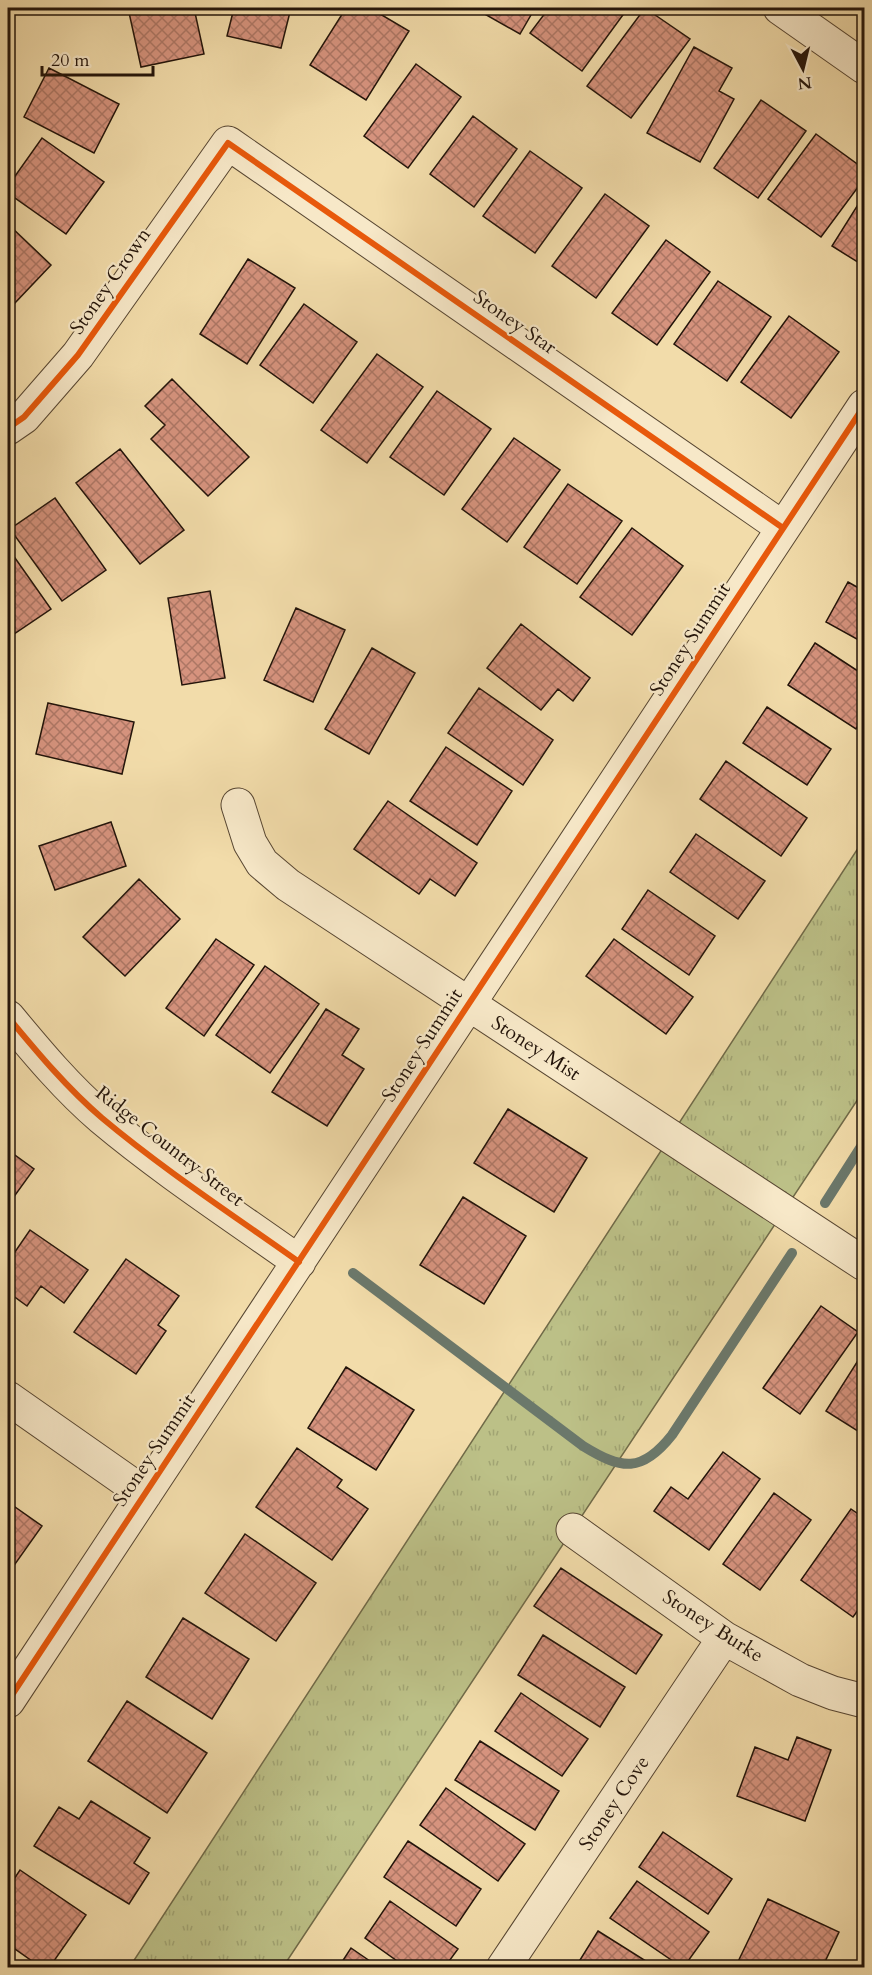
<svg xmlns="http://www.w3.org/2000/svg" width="872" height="1975" font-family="Cardo,serif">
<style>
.grass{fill:url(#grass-tufts);stroke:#706a48;stroke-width:1.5}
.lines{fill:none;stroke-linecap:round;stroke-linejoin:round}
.stream{stroke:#6b786b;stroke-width:10}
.building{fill:url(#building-cross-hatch);stroke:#23140a;stroke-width:1.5}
.street-casing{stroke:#574632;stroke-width:35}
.street{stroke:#f7e8c8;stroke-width:33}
.cycleway-casing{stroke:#f7e8c8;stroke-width:10}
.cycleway{stroke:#e8590c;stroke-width:6}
.labels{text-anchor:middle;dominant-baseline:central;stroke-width:4.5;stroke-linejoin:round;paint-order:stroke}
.street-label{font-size:20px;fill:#23140a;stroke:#f7e8c8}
</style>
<defs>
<pattern id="grass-tufts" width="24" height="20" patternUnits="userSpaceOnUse" patternTransform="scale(1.5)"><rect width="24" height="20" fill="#bcc087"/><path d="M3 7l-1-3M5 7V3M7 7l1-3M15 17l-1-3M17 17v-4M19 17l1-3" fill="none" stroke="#a1a473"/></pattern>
<pattern id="building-cross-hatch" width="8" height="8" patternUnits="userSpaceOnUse" patternTransform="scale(1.5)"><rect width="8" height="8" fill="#d6937e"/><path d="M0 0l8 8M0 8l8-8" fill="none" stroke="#ad7765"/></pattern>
</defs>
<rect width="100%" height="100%" fill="#f2dcaa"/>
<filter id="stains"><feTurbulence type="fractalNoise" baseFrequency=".00333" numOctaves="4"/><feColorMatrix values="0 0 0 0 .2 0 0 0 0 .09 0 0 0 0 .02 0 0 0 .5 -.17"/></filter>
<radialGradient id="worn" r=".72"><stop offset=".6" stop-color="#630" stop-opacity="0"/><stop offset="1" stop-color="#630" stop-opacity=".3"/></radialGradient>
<path class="grass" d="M 864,839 L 864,1090 L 283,1967 L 129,1968 Z"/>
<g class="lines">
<path class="stream" d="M 825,1203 L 864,1142
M 353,1273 L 583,1446 C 622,1470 642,1473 672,1435 L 792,1253"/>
</g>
<path class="building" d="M 128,8 L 194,8 L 204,54 L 141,67 Z
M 234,8 L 291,8 L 281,48 L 227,36 Z
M 346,8 L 370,8 L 409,31 L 366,100 L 310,65 Z
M 474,8 L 535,8 L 520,34 Z
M 549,8 L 628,8 L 582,71 L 530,33 Z
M 645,8 L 690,39 L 631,118 L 587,86 Z
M 694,47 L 732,68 L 719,91 L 734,99 L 700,162 L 647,133 Z
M 416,64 L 461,97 L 408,168 L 364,136 Z
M 49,68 L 119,104 L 94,153 L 24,117 Z
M 761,100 L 806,131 L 758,198 L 714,168 Z
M 473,116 L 517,149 L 474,207 L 430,174 Z
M 816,134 L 864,169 L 864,179 L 821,237 L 768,199 Z
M 42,138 L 104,182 L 66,234 L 8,193 L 8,186 Z
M 530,151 L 582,188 L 535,253 L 483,216 Z
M 605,194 L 649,226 L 596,298 L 552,266 Z
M 864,195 L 864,266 L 832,246 Z
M 8,224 L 51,265 L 12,306 L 8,301 Z
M 666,240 L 710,272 L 657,345 L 612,313 Z
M 248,259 L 295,288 L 247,364 L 200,334 Z
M 718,281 L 771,317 L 727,381 L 674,344 Z
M 304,304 L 357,342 L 313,403 L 260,365 Z
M 789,316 L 839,352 L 791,418 L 741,382 Z
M 377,354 L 423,387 L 367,463 L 321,430 Z
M 172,379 L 249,457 L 208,496 L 151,439 L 165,425 L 145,406 Z
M 437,391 L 491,429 L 444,495 L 390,457 Z
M 514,438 L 560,470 L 507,542 L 462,509 Z
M 120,449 L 184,530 L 140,564 L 76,483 Z
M 568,484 L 622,521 L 577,584 L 524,547 Z
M 55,498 L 106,570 L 62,601 L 10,529 Z
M 632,528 L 683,566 L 632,635 L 580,597 Z
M 8,548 L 51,609 L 8,638 Z
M 848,582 L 864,591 L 864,643 L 826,622 Z
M 210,591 L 225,678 L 182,685 L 168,598 Z
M 296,608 L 345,630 L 313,702 L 264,680 Z
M 521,624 L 590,678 L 573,701 L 558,689 L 541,710 L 487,668 Z
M 815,643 L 864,675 L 864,715 L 856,729 L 788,685 Z
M 372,648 L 415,673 L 369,754 L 325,729 Z
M 479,688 L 553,740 L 523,785 L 448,733 Z
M 48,703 L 134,722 L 122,774 L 36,754 Z
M 767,707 L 831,749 L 807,785 L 743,743 Z
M 446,747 L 512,791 L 477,845 L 410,801 Z
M 726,761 L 807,818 L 781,856 L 700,799 Z
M 388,801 L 477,863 L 455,896 L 430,879 L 419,894 L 354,849 Z
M 111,822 L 126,866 L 55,890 L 39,846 Z
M 696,834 L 765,881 L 738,919 L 670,872 Z
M 139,879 L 180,919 L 125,976 L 83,937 Z
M 648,890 L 715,936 L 689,975 L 622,929 Z
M 216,939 L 254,965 L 204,1036 L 166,1008 Z
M 614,939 L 693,997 L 666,1034 L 586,976 Z
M 265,966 L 319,1004 L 270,1073 L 216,1035 Z
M 326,1009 L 359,1029 L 342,1055 L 364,1069 L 327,1126 L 272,1092 Z
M 508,1109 L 587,1158 L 554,1212 L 474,1163 Z
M 8,1150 L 34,1169 L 8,1205 Z
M 463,1197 L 526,1236 L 484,1304 L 420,1265 Z
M 30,1230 L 88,1270 L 64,1303 L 41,1286 L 27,1306 L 8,1292 L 8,1262 Z
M 126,1259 L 179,1296 L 158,1325 L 166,1331 L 136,1374 L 74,1332 Z
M 821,1306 L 858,1332 L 800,1414 L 763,1388 Z
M 864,1351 L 864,1435 L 826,1411 Z
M 346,1367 L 414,1410 L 376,1470 L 308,1428 Z
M 297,1448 L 342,1480 L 337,1487 L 368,1509 L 332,1560 L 256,1507 Z
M 723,1452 L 760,1479 L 709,1550 L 654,1511 L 671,1487 L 688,1499 Z
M 774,1493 L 811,1520 L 760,1590 L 723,1564 Z
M 8,1502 L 42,1526 L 8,1574 Z
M 851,1509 L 864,1518 L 864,1602 L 853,1617 L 801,1580 Z
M 245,1534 L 316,1583 L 276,1641 L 205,1593 Z
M 561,1568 L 662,1635 L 636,1674 L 534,1606 Z
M 183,1618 L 249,1659 L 212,1719 L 146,1677 Z
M 543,1635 L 625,1687 L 600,1727 L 518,1675 Z
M 521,1693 L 588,1739 L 562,1776 L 495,1731 Z
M 127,1701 L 207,1753 L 167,1813 L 88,1761 Z
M 797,1737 L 831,1750 L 805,1821 L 737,1796 L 755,1747 L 788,1760 Z
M 480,1741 L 559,1791 L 535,1830 L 455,1780 Z
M 446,1788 L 525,1844 L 498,1881 L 420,1825 Z
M 91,1801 L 150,1838 L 134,1863 L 149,1873 L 129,1904 L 34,1846 L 59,1807 L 79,1819 Z
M 663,1832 L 732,1879 L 708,1914 L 639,1867 Z
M 408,1841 L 481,1889 L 456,1926 L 384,1877 Z
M 20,1870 L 86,1915 L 49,1968 L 42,1968 L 8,1944 L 8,1888 Z
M 637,1881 L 709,1932 L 683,1968 L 610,1918 Z
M 768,1899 L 839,1932 L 822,1968 L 735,1968 Z
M 390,1901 L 458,1949 L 444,1968 L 407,1968 L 365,1938 Z
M 598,1931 L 657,1968 L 575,1968 Z
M 351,1948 L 380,1968 L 338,1968 Z"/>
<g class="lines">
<g class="street-casing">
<path id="street" d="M 780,8 L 864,67
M 8,428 L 24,417 L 78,355 L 228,143 L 783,528
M 238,805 L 250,843 L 262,863 L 288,885 L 864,1264
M 8,1017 C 37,1052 67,1088 102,1118 C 164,1170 233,1215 299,1262
M 8,1398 L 145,1494
M 573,1530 L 724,1638 L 800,1680 L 833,1693 L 864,1701
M 8,1701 L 864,406
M 503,1968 L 724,1638"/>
</g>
<use href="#street" class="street"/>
<g class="cycleway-casing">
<path id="cycleway" d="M 8,428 L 24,417 L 78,355 L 228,143 L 783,528
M 8,1017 C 37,1052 67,1088 102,1118 C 164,1170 233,1215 299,1262
M 8,1701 L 864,406"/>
</g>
<use href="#cycleway" class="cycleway"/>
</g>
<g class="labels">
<g class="street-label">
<text transform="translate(110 281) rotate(-55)">Stoney Crown</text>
<text transform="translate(515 322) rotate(35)">Stoney Star</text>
<text transform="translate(690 639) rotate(-57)">Stoney Summit</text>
<text transform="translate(422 1045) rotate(-57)">Stoney Summit</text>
<text transform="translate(536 1048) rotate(33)">Stoney Mist</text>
<text transform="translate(170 1146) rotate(38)">Ridge Country Street</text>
<text transform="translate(154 1450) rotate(-56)">Stoney Summit</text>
<text transform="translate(713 1626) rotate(33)">Stoney Burke</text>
<text transform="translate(614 1803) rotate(-56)">Stoney Cove</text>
</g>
</g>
<rect width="872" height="1975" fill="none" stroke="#f2dcaa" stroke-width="30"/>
<rect x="9" y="9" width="854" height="1957" fill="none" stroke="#23140a" stroke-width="3"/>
<rect x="15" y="15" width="842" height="1945" fill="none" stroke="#23140a" stroke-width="1.5"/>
<g transform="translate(803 69) rotate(173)" stroke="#f7e8c8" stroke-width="4.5" paint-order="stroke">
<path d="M0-4.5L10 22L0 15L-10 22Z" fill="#23140a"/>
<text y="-9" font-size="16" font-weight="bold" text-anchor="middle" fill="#23140a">N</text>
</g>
<path d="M42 66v9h111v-9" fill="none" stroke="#23140a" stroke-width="3"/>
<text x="51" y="66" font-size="18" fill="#23140a" stroke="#f7e8c8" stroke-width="4.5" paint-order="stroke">20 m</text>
<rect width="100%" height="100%" filter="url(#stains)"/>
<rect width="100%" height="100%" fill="url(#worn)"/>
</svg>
